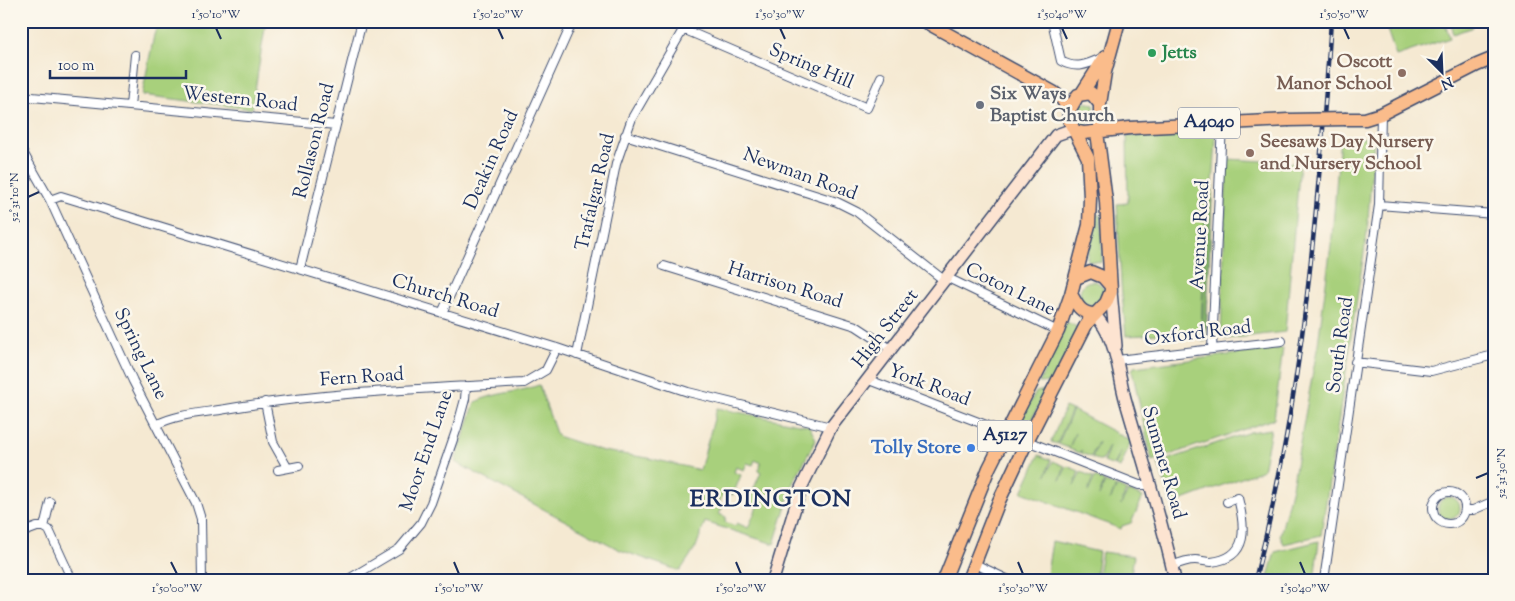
<svg xmlns="http://www.w3.org/2000/svg" width="1515" height="601" font-family="'Sorts Mill Goudy',serif">
<style>
.green{fill:#a8d07b;stroke:#62806c;fill-rule:evenodd}
.forest{fill:#86b26b;stroke:#507064}
.lines{fill:none;stroke-linecap:round;stroke-linejoin:round}
.minor-casing{stroke:#3c4b6f;stroke-width:10}
.secondary-casing{stroke:#3c4b6f;stroke-width:14}
.primary-casing{stroke:#3c4b6f;stroke-width:15}
.minor{stroke:#fff;stroke-width:8}
.secondary{stroke:#fde4d1;stroke-width:11}
.primary{stroke:#fabc8b;stroke-width:12}
.rail-casing{stroke:#1b2f5e;stroke-width:4.5}
.rail{stroke:#fbf7ec;stroke-width:2.5;stroke-dasharray:8;stroke-linecap:butt}
.primary-bridge-casing{stroke:#3c4b6f;stroke-width:15;stroke-linecap:butt}
.primary-bridge{stroke:#fabc8b;stroke-width:12}
.ticks{fill:none;stroke:#1b2f5e;stroke-width:2}
.leisure-dot{fill:#2e9e5b;stroke:#fbf7ec;stroke-width:2}
.education-dot{fill:#8d6e63;stroke:#fbf7ec;stroke-width:2}
.worship-dot{fill:#6b7280;stroke:#fbf7ec;stroke-width:2}
.shop-dot{fill:#3f7fe0;stroke:#fbf7ec;stroke-width:2}
.labels{text-anchor:middle;dominant-baseline:central;stroke-width:5;stroke-linejoin:round;paint-order:stroke}
.shield{fill:#fbf7ec;stroke:#5e6b89;stroke-width:1}
.shield-label{font-size:18px;font-weight:bold;fill:#1b2f5e}
.leisure-label{font-size:19px;font-weight:bold;fill:#27864d;stroke:#fbf7ec;text-anchor:start}
.education-label{font-size:19px;font-weight:bold;fill:#785e54;stroke:#fbf7ec;text-anchor:end}
.street-label{font-size:19px;fill:#1b2f5e;stroke:#fbf7ec}
.worship-label{font-size:19px;font-weight:bold;fill:#5b616d;stroke:#fbf7ec;text-anchor:start}
.shop-label{font-size:19px;font-weight:bold;fill:#366cbe;stroke:#fbf7ec;text-anchor:end}
.district-label{font-size:24px;font-weight:bold;letter-spacing:1px;fill:#1b2f5e;stroke:#fbf7ec}
.neatline{fill:none;stroke:#1b2f5e;stroke-width:2}
.ticks-label{font-size:12px;text-anchor:middle;fill:#1b2f5e}
</style>
<rect width="100%" height="100%" fill="#fbf7ec"/>
<filter id="ink" filterUnits="userSpaceOnUse"><feTurbulence type="fractalNoise" baseFrequency=".02" numOctaves="2"/><feDisplacementMap in="SourceGraphic" scale="10" xChannelSelector="R" yChannelSelector="G"/><feConvolveMatrix kernelMatrix="1 2 1 2 8 2 1 2 1" color-interpolation-filters="sRGB"/></filter>
<filter id="wash" filterUnits="userSpaceOnUse"><feTurbulence type="fractalNoise" baseFrequency=".0096" numOctaves="4" result="noise"/><feDisplacementMap in="SourceGraphic" scale="20" xChannelSelector="R" yChannelSelector="G"/><feGaussianBlur stdDeviation="1.12" result="paint"/><feColorMatrix in="noise" values="0 0 0 0 0 0 0 0 0 0 0 0 0 0 0 0 0 1.4 0 .05"/><feComposite in="paint" operator="in"/></filter>
<g filter="url(#wash)">
<rect width="100%" height="100%" fill="#f5e9d2"/>
<path class="green" d="M 159,21 L 266,21 L 252,109 L 142,95 L 154,35 Z
M 1384,21 L 1444,21 L 1450,38 L 1396,56 Z
M 1449,21 L 1471,21 L 1473,27 L 1453,34 Z
M 1084,102 L 1094,104 L 1095,119 L 1084,125 L 1078,123 L 1076,113 Z
M 1197,133 L 1213,133 L 1216,140 L 1212,200 L 1206,201 L 1201,332 L 1126,336 L 1121,284 L 1117,204 L 1128,203 L 1127,136 Z
M 1340,137 L 1374,138 L 1367,233 L 1321,535 L 1284,544 L 1280,536 L 1292,487 L 1318,344 L 1332,237 Z
M 1227,159 L 1300,163 L 1285,332 L 1226,339 L 1221,335 Z
M 1095,215 L 1101,215 L 1102,262 L 1089,261 L 1087,258 Z
M1080 293a12 12 0 1 1 24 0a12 12 0 1 1-24 0Z
M 1067,322 L 1079,328 L 1052,382 L 1039,383 Z
M 1283,348 L 1274,419 L 1152,461 L 1132,370 L 1134,367 Z
M 539,385 L 557,436 L 603,451 L 648,458 L 700,470 L 717,408 L 809,426 L 816,439 L 793,483 L 774,544 L 705,522 L 696,547 L 680,571 L 620,550 L 455,462 L 475,402 C 496,392 518,393 539,385 ZM 755,460 L 761,463 L 758,470 L 761,472 L 748,502 L 757,507 L 748,528 L 737,523 L 735,526 L 725,522 L 726,517 L 719,514 L 723,506 L 719,503 L 724,492 L 733,495 L 741,475 L 734,472 L 736,467 L 744,470 L 747,463 L 753,465 Z
M 1048,389 L 1030,422 L 1021,418 L 1036,392 Z
M 1065,407 L 1072,410 L 1057,444 L 1051,442 Z
M 1073,410 L 1131,441 L 1120,468 L 1115,466 L 1121,451 L 1114,466 L 1104,462 L 1109,446 L 1102,461 L 1092,458 L 1098,442 L 1091,457 L 1081,453 L 1082,450 L 1080,453 L 1069,449 L 1075,433 L 1069,448 L 1058,444 Z
M 1271,429 L 1263,470 L 1172,504 L 1158,463 L 1250,432 Z
M 1039,455 L 1051,460 L 1046,475 L 1053,461 L 1065,466 L 1060,480 L 1067,466 L 1079,471 L 1074,486 L 1081,472 L 1093,477 L 1088,492 L 1095,477 L 1104,481 L 1099,496 L 1105,482 L 1116,486 L 1110,500 L 1117,486 L 1126,490 L 1121,505 L 1128,491 L 1143,497 L 1131,523 L 1122,526 L 1121,529 L 1022,492 Z
M1438 508a11 11 0 1 1 22 0a11 11 0 1 1-22 0Z
M 1052,541 L 1099,552 L 1095,580 L 1046,580 Z
M 1319,541 L 1314,580 L 1267,580 L 1275,552 Z
M 1102,552 L 1134,556 L 1130,580 L 1097,580 Z"/>
<path class="forest" d="M 1206,200 L 1212,200 L 1206,341 L 1201,341 Z"/>
</g>
<g filter="url(#ink)">
<g class="lines">
<g class="minor-casing">
<path id="minor" d="M 1052,21 L 1061,61 C 1077,70 1088,64 1104,57
M 86,22 L 86,21
M 683,29 L 867,108 L 881,77
M 21,96 L 336,125
M 130,106 L 135,55
M 625,135 L 837,202 L 857,212 L 945,281
M 21,149 L 50,200 L 133,381 L 196,503 L 201,519 L 202,580
M 50,200 L 61,196 L 557,348 L 688,392 L 831,427
M 1379,205 L 1494,214
M 664,266 L 856,326 L 891,349
M 300,269 L 362,21
M 948,278 L 1058,331
M 442,313 L 573,21
M 1212,349 L 1222,123
M 577,355 L 616,164 L 632,118 L 688,21
M 1117,360 L 1282,341
M 1355,362 L 1431,371 L 1494,355
M 869,380 L 1007,433
M 265,402 L 273,442 L 287,467
M 156,425 C 176,414 203,413 226,409 C 323,392 425,389 524,383 L 546,370 L 557,348
M 1027,441 L 1139,485 L 1151,485
M 278,470 L 299,466
M1433 508a16 16 0 1 1 32 0a16 16 0 1 1-32 0Z
M 50,502 L 44,527 L 49,530 L 72,580
M 1465,510 L 1473,510 L 1494,501
M 21,533 L 37,527 L 44,527
M 973,563 L 1009,580
M 1172,566 C 1179,563 1187,560 1195,560 C 1200,560 1205,562 1211,562 C 1250,558 1245,526 1238,498 L 1227,502
M 347,580 L 399,549 L 421,523 L 431,503 L 457,428 L 465,399 L 466,386
M 1324,580 L 1379,205 L 1381,114"/>
</g>
<g class="secondary-casing">
<path id="secondary" d="M 1111,291 L 1116,346
M 1094,314 C 1118,339 1117,371 1126,402 C 1143,461 1162,520 1175,580
M 773,580 L 801,488 L 831,427 L 1056,135 L 1073,129"/>
</g>
<g class="primary-casing">
<path id="primary" d="M 924,21 L 1053,92 L 1062,99 L 1069,111
M 1082,93 L 1105,57
M 1100,104 L 1105,72 L 1119,21
M 1346,119 L 1365,119 L 1381,114 L 1477,65 L 1494,58
M 1075,131 L 1084,133 L 1130,128 L 1288,120
M 1076,278 L 1091,272 L 1103,277 L 1110,285
M 1071,294 C 1077,305 1081,314 1094,314
M 944,580 L 989,468 L 1058,331 L 1071,294 L 1089,225 L 1090,198 L 1088,158 L 1069,120 L 1069,111 L 1078,95 L 1091,93 L 1100,104 L 1100,131
M 968,580 L 999,501 L 1027,441 L 1087,323 L 1106,303 L 1111,291 L 1106,201 L 1097,132"/>
</g>
<use href="#minor" class="minor"/>
<use href="#secondary" class="secondary"/>
<use href="#primary" class="primary"/>
<g class="rail-casing">
<path id="rail" d="M 1255,580 C 1303,397 1318,209 1331,21"/>
</g>
<use href="#rail" class="rail"/>
<g class="primary-bridge-casing">
<path id="primary-bridge" d="M 1288,120 L 1346,119"/>
</g>
<use href="#primary-bridge" class="primary-bridge"/>
</g>
</g>
<path class="ticks" d="M 216,28 L 221,39M 498,28 L 503,39M 780,28 L 785,39M 1062,28 L 1067,39M 1344,28 L 1349,39M 28,197 L 39,192M 1476,478 L 1488,473M 171,562 L 177,574M 454,562 L 459,574M 736,562 L 741,574M 1018,562 L 1023,574M 1300,562 L 1305,574"/>
<circle class="leisure-dot" cx="1152" cy="53" r="5"/>
<g class="education-dot">
<circle cx="1402" cy="73" r="5"/>
<circle cx="1250" cy="153" r="5"/>
</g>
<circle class="worship-dot" cx="980" cy="105" r="5"/>
<circle class="shop-dot" cx="971" cy="448" r="5"/>
<g class="labels">
<g class="shield">
<rect x="1178" y="107.5" width="62" height="31" rx="4"/>
<rect x="977.5" y="420.5" width="55" height="31" rx="4"/>
</g>
<g class="shield-label">
<text x="1209" y="123">A4040</text>
<text x="1005" y="436">A5127</text>
</g>
<g class="leisure-label">
<text x="1162" y="53">Jetts</text>
</g>
<g class="education-label">
<text x="1392" y="62">Oscott<tspan x="1392" dy="22">Manor School</tspan></text>
<text x="1260" y="142" text-anchor="start">Seesaws Day Nursery<tspan x="1260" dy="22">and Nursery School</tspan></text>
</g>
<g class="street-label">
<text transform="translate(811 67) rotate(23)">Spring Hill</text>
<text transform="translate(240 100) rotate(6)">Western Road</text>
<text transform="translate(315 141) rotate(-76)">Rollason Road</text>
<text transform="translate(492 160) rotate(-66)">Deakin Road</text>
<text transform="translate(800 175) rotate(20)">Newman Road</text>
<text transform="translate(596 192) rotate(-77)">Trafalgar Road</text>
<text transform="translate(1201 235) rotate(-87)">Avenue Road</text>
<text transform="translate(785 286) rotate(17)">Harrison Road</text>
<text transform="translate(1010 290) rotate(26)">Coton Lane</text>
<text transform="translate(445 297) rotate(17)">Church Road</text>
<text transform="translate(886 329) rotate(-52)">High Street</text>
<text transform="translate(1198 334) rotate(-7)">Oxford Road</text>
<text transform="translate(1341 345) rotate(-82)">South Road</text>
<text transform="translate(140 354) rotate(64)">Spring Lane</text>
<text transform="translate(362 378) rotate(-4)">Fern Road</text>
<text transform="translate(929 386) rotate(21)">York Road</text>
<text transform="translate(427 451) rotate(-71)">Moor End Lane</text>
<text transform="translate(1163 463) rotate(74)">Summer Road</text>
</g>
<g class="worship-label">
<text x="990" y="94">Six Ways<tspan x="990" dy="22">Baptist Church</tspan></text>
</g>
<g class="shop-label">
<text x="961" y="448">Tolly Store</text>
</g>
<g class="district-label">
<text x="771" y="500">ERDINGTON</text>
</g>
</g>
<rect width="1515" height="601" fill="none" stroke="#fbf7ec" stroke-width="55"/>
<g transform="translate(1442 72) rotate(156)" stroke="#fbf7ec" stroke-width="4" paint-order="stroke">
<path d="M0-4L9 19L0 12L-9 19Z" fill="#1b2f5e"/>
<text y="-8" font-size="14" font-weight="bold" text-anchor="middle" fill="#1b2f5e">N</text>
</g>
<path d="M50 70v8h136v-8" fill="none" stroke="#1b2f5e" stroke-width="2.5"/>
<text x="58" y="70" font-size="15" fill="#1b2f5e" stroke="#fbf7ec" stroke-width="4" paint-order="stroke">100 m</text>
<rect x="28" y="28" width="1460" height="546" class="neatline"/>
<g class="ticks-label">
<text x="216" y="18">1°50'10"W</text>
<text x="498" y="18">1°50'20"W</text>
<text x="780" y="18">1°50'30"W</text>
<text x="1062" y="18">1°50'40"W</text>
<text x="1344" y="18">1°50'50"W</text>
<text transform="translate(14 197) rotate(-90)" y="4">52°31'10"N</text>
<text transform="translate(1501 473) rotate(-90)" y="4">52°31'30"N</text>
<text x="177" y="592">1°50'00"W</text>
<text x="459" y="592">1°50'10"W</text>
<text x="741" y="592">1°50'20"W</text>
<text x="1023" y="592">1°50'30"W</text>
<text x="1305" y="592">1°50'40"W</text>
</g>
</svg>
